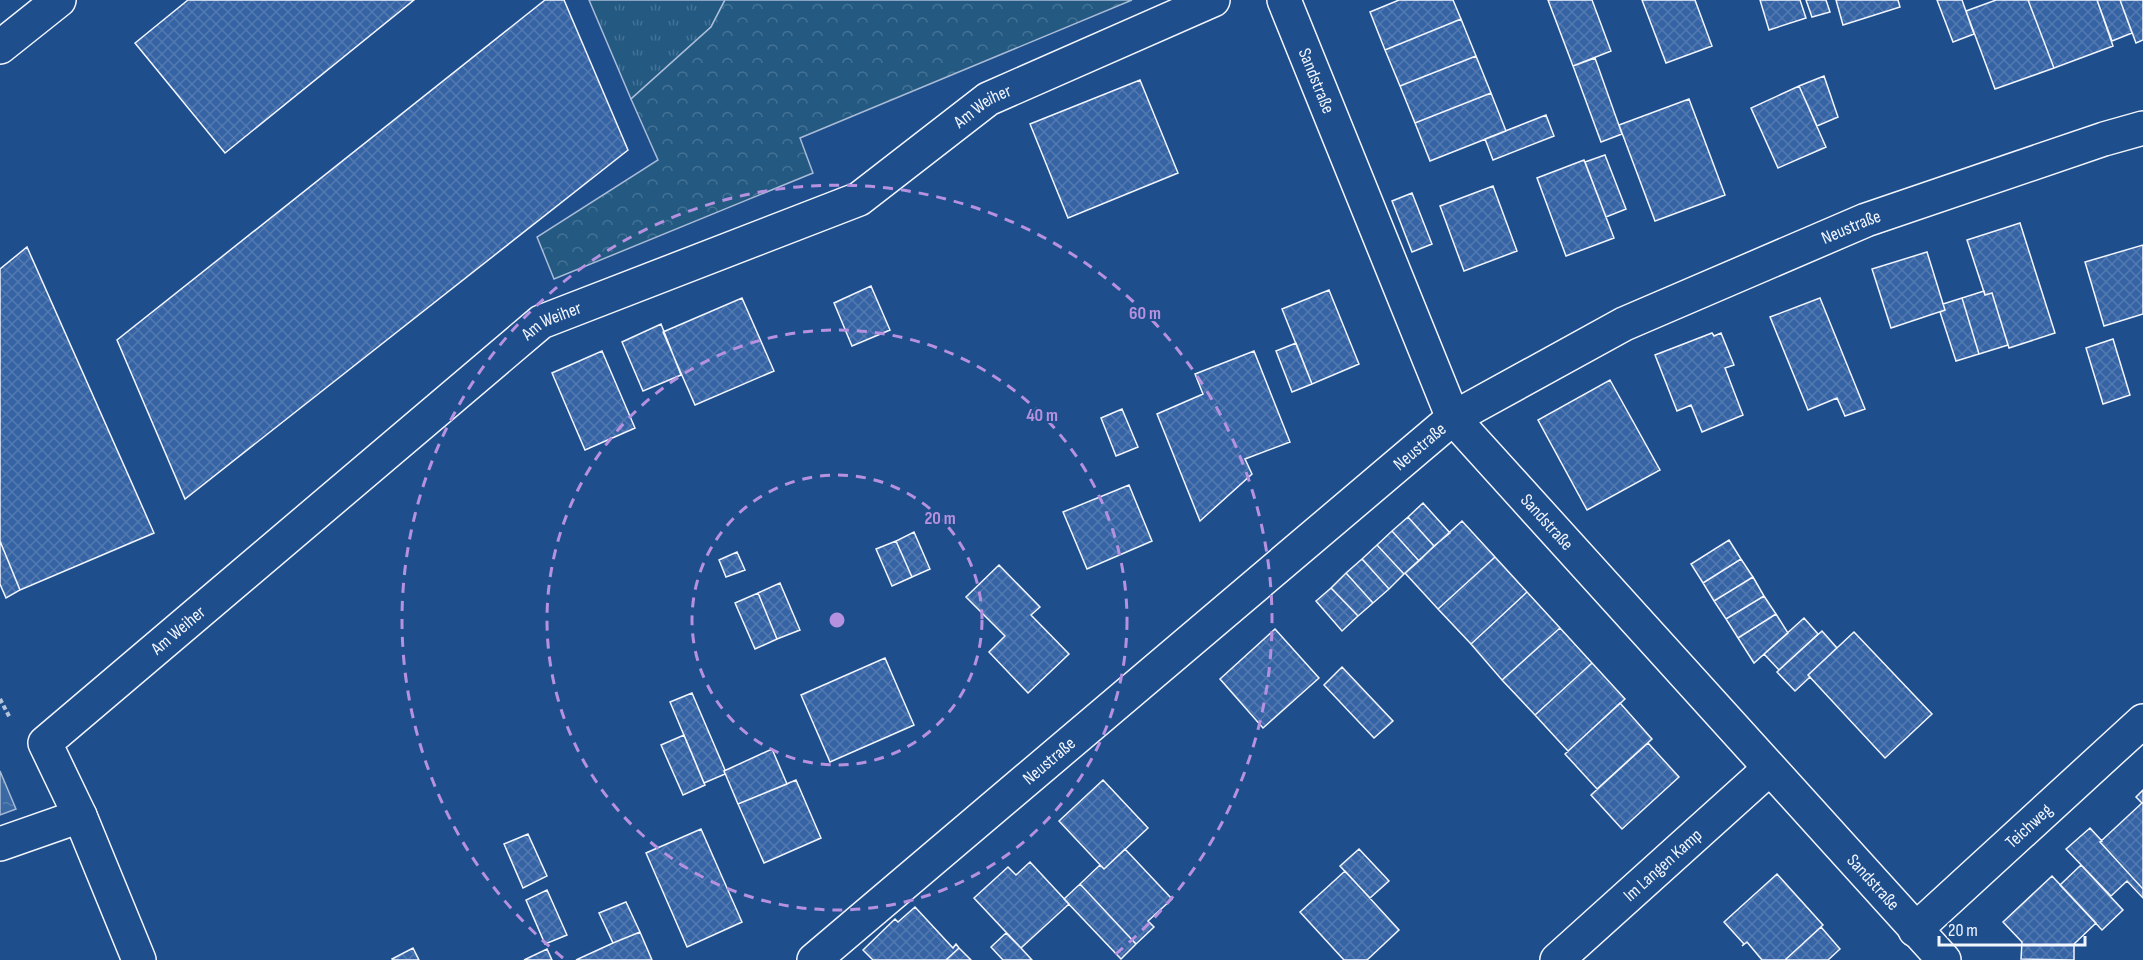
<svg xmlns="http://www.w3.org/2000/svg" width="2143" height="960" font-family="'Sofia Sans Condensed',sans-serif">
<style>
.grass{fill:url(#grass-tufts);stroke:#a8bbd7;stroke-width:1.5}
.forest{fill:url(#forest-crowns);stroke:#a8bbd7;stroke-width:1.5}
.water{fill:url(#water-ripples);stroke:#a8bbd7;stroke-width:1.5}
.building{fill:url(#building-cross-hatch);stroke:#f2f6ff;stroke-width:1.5}
.lines{fill:none;stroke-linecap:round;stroke-linejoin:round}
.minor-casing{stroke:#f2f6ff;stroke-width:36}
.path{stroke:#b3c4dc;stroke-width:4;stroke-dasharray:4.5 3;stroke-linecap:butt}
.minor{stroke:#1f4e8c;stroke-width:33}
.ring{fill:none;stroke:#b691df;stroke-width:3;stroke-dasharray:10 8}
.labels{text-anchor:middle;dominant-baseline:central;stroke-width:4.5;stroke-linejoin:round;paint-order:stroke}
.street-label{font-size:18px;fill:#f2f6ff;stroke:#1f4e8c}
.centre{fill:#b691df;stroke:#1f4e8c;stroke-width:3}
.ring-label{font-size:18px;text-anchor:middle;font-weight:bold;fill:#b691df;stroke:#1f4e8c;stroke-width:4.5;stroke-linejoin:round;paint-order:stroke}
</style>
<defs>
<pattern id="grass-tufts" width="24" height="20" patternUnits="userSpaceOnUse" patternTransform="scale(1.5)"><rect width="24" height="20" fill="#245a82"/><path d="M3 7l-1-3M5 7V3M7 7l1-3M15 17l-1-3M17 17v-4M19 17l1-3" fill="none" stroke="#447295"/></pattern>
<pattern id="forest-crowns" width="20" height="18" patternUnits="userSpaceOnUse" patternTransform="scale(1.5)"><rect width="20" height="18" fill="#245a82"/><path d="M2 6a3 3 0 1 1 6 0M12 15a3 3 0 1 1 6 0" fill="none" stroke="#447295"/></pattern>
<pattern id="water-ripples" width="26" height="14" patternUnits="userSpaceOnUse" patternTransform="scale(1.5)"><rect width="26" height="14" fill="#3b69a3"/><path d="M2 4q2-2 4 0t4 0M15 11q2-2 4 0t4 0" fill="none" stroke="#587fb1"/></pattern>
<pattern id="building-cross-hatch" width="8" height="8" patternUnits="userSpaceOnUse" patternTransform="scale(1.5)"><rect width="8" height="8" fill="#3563a3"/><path d="M0 0l8 8M0 8l8-8" fill="none" stroke="#537ab1"/></pattern>
</defs>
<rect width="100%" height="100%" fill="#1f4e8c"/>
<path class="grass" d="M 589,0 L 725,0 L 711,27 L 631,99 Z"/>
<path class="forest" d="M 725,0 L 1132,0 L 800,138 L 813,173 L 554,279 L 537,237 L 658,160 L 631,99 L 711,27 Z"/>
<path class="water" d="M 0,771 L 16,809 L 0,815 Z"/>
<path class="building" d="M 188,0 L 414,0 L 225,153 L 135,43 Z
M 545,0 L 564,0 L 628,150 L 185,499 L 117,340 Z
M 1399,0 L 1453,0 L 1461,19 L 1385,50 L 1370,12 Z
M 1548,0 L 1592,0 L 1611,51 L 1573,66 Z
M 1642,0 L 1695,0 L 1712,46 L 1666,63 Z
M 1760,0 L 1800,0 L 1806,18 L 1769,30 Z
M 1806,0 L 1826,0 L 1830,12 L 1812,17 Z
M 1836,0 L 1898,0 L 1900,7 L 1843,25 Z
M 1937,0 L 1962,0 L 1974,34 L 1953,42 Z
M 1996,0 L 2028,0 L 2054,68 L 1995,89 L 1966,11 Z
M 2028,0 L 2097,0 L 2113,46 L 2054,68 Z
M 2097,0 L 2120,0 L 2132,33 L 2112,41 Z
M 2120,0 L 2143,0 L 2143,40 L 2136,43 Z
M 1461,19 L 1476,56 L 1400,86 L 1385,50 Z
M 1476,56 L 1491,93 L 1415,123 L 1400,86 Z
M 1595,58 L 1622,134 L 1601,142 L 1573,66 Z
M 1824,76 L 1838,117 L 1817,126 L 1799,86 Z
M 1140,80 L 1178,173 L 1068,218 L 1030,124 Z
M 1799,86 L 1826,147 L 1778,168 L 1751,108 Z
M 1491,93 L 1506,131 L 1430,161 L 1415,123 Z
M 1689,99 L 1725,195 L 1655,221 L 1619,125 Z
M 1546,115 L 1554,136 L 1493,160 L 1485,139 Z
M 1605,155 L 1626,209 L 1606,217 L 1585,162 Z
M 1584,160 L 1614,238 L 1566,256 L 1537,178 Z
M 1493,186 L 1517,251 L 1464,271 L 1440,206 Z
M 1412,193 L 1432,244 L 1412,252 L 1392,201 Z
M 2020,223 L 2055,333 L 2009,348 L 1992,293 L 1985,295 L 1967,240 Z
M 2143,245 L 2143,314 L 2104,326 L 2085,262 Z
M 27,247 L 154,533 L 20,590 L 0,541 L 0,269 Z
M 1927,252 L 1945,310 L 1891,328 L 1872,269 Z
M 871,286 L 890,330 L 852,346 L 834,303 Z
M 1329,290 L 1359,364 L 1312,384 L 1282,309 Z
M 1984,291 L 1985,295 L 1992,293 L 2008,345 L 1979,354 L 1962,298 Z
M 742,298 L 774,371 L 695,405 L 663,332 Z
M 1820,298 L 1865,409 L 1845,416 L 1837,398 L 1808,410 L 1770,317 Z
M 1962,298 L 1979,354 L 1956,361 L 1940,312 L 1945,310 L 1943,304 Z
M 661,324 L 681,375 L 643,391 L 622,342 Z
M 1712,333 L 1714,336 L 1721,333 L 1734,365 L 1725,368 L 1743,415 L 1702,432 L 1691,405 L 1677,411 L 1655,355 Z
M 2113,339 L 2130,395 L 2103,404 L 2086,348 Z
M 1296,343 L 1312,384 L 1292,392 L 1276,351 Z
M 602,351 L 635,428 L 585,450 L 552,373 Z
M 1254,351 L 1290,442 L 1245,459 L 1252,474 L 1200,521 L 1157,414 L 1203,394 L 1195,374 Z
M 1610,380 L 1660,470 L 1587,510 L 1538,420 Z
M 1122,409 L 1138,447 L 1116,456 L 1101,418 Z
M 1129,485 L 1152,541 L 1087,569 L 1063,512 Z
M 1423,503 L 1450,533 L 1434,546 L 1408,517 Z
M 1408,517 L 1434,546 L 1419,561 L 1392,531 Z
M 1462,521 L 1495,557 L 1438,609 L 1405,573 Z
M 1392,531 L 1419,561 L 1404,574 L 1377,545 Z
M 914,532 L 930,569 L 912,577 L 896,541 Z
M 1729,540 L 1741,559 L 1703,583 L 1691,564 Z
M 0,541 L 20,590 L 6,598 L 0,584 Z
M 896,541 L 912,577 L 892,586 L 876,549 Z
M 1377,545 L 1404,574 L 1389,589 L 1362,559 Z
M 737,552 L 745,570 L 726,577 L 719,560 Z
M 1495,557 L 1527,592 L 1471,644 L 1438,609 Z
M 1362,559 L 1389,589 L 1373,603 L 1346,573 Z
M 1741,559 L 1753,577 L 1714,601 L 1703,583 Z
M 999,565 L 1040,607 L 1031,615 L 1069,654 L 1028,693 L 989,652 L 1005,636 L 966,597 Z
M 1346,573 L 1373,603 L 1358,616 L 1331,588 Z
M 1753,577 L 1764,596 L 1726,619 L 1714,601 Z
M 780,583 L 800,630 L 777,639 L 758,593 Z
M 1331,588 L 1358,616 L 1342,631 L 1316,601 Z
M 1527,592 L 1560,628 L 1502,680 L 1471,644 Z
M 758,593 L 777,639 L 755,649 L 735,603 Z
M 1764,596 L 1776,614 L 1738,638 L 1726,619 Z
M 1776,614 L 1788,633 L 1754,663 L 1738,638 Z
M 1804,618 L 1818,634 L 1779,670 L 1764,654 Z
M 1560,628 L 1592,663 L 1535,715 L 1502,680 Z
M 1275,629 L 1319,678 L 1263,728 L 1220,679 Z
M 1822,631 L 1837,648 L 1808,675 L 1810,677 L 1795,691 L 1777,672 Z
M 1854,632 L 1932,714 L 1885,758 L 1808,675 Z
M 885,658 L 914,725 L 830,762 L 801,695 Z
M 1592,663 L 1625,699 L 1568,751 L 1535,715 Z
M 1342,667 L 1393,721 L 1374,738 L 1324,685 Z
M 692,693 L 725,770 L 724,771 L 725,774 L 704,783 L 670,702 Z
M 1620,703 L 1652,739 L 1597,789 L 1565,754 Z
M 684,735 L 705,785 L 683,795 L 661,745 Z
M 1648,743 L 1679,777 L 1622,829 L 1591,795 Z
M 772,749 L 787,784 L 738,804 L 724,771 Z
M 796,780 L 821,838 L 764,863 L 738,804 Z
M 1103,780 L 1148,828 L 1104,869 L 1059,821 Z
M 2143,790 L 2143,889 L 2100,842 L 2142,803 L 2136,797 Z
M 2090,828 L 2102,841 L 2100,842 L 2143,889 L 2143,898 L 2127,881 L 2111,896 L 2066,849 Z
M 701,829 L 742,922 L 687,947 L 646,853 Z
M 528,834 L 547,876 L 523,888 L 504,844 Z
M 1125,849 L 1172,899 L 1148,921 L 1154,927 L 1136,944 L 1080,884 L 1100,865 L 1104,869 Z
M 1359,849 L 1389,881 L 1370,898 L 1340,866 Z
M 1030,862 L 1069,904 L 1021,948 L 974,898 L 1008,867 L 1016,875 Z
M 2081,865 L 2123,910 L 2102,930 L 2060,885 Z
M 1345,871 L 1399,930 L 1367,960 L 1344,960 L 1300,912 Z
M 1777,874 L 1823,925 L 1785,960 L 1762,960 L 1747,942 L 1742,946 L 1744,944 L 1724,922 Z
M 2052,876 L 2096,923 L 2074,944 L 2074,960 L 2021,959 L 2022,942 L 2003,922 Z
M 1080,884 L 1136,944 L 1121,959 L 1064,899 Z
M 547,890 L 567,935 L 545,944 L 526,900 Z
M 626,902 L 640,932 L 613,943 L 599,913 Z
M 915,907 L 953,948 L 956,944 L 959,948 L 946,960 L 873,960 L 863,950 L 895,919 L 898,922 Z
M 1821,927 L 1840,949 L 1828,960 L 1785,960 Z
M 640,932 L 652,960 L 576,960 L 613,943 Z
M 1006,933 L 1021,948 L 1032,960 L 1003,960 L 991,947 Z
M 413,948 L 419,960 L 393,960 L 392,959 Z
M 959,948 L 971,960 L 946,960 Z
M 547,949 L 552,960 L 524,960 Z"/>
<g class="lines">
<g class="minor-casing">
<g id="minor">
<path id="s1" d="M 1284,0 L 1453,418 L 1944,960"/>
<path d="M 0,47 L 59,0"/>
<path d="M 0,844 L 80,816"/>
<path id="s2" d="M 1915,930 L 2143,721"/>
<path id="s3" d="M 139,960 L 80,816 L 45,743 L 541,322 L 859,199 L 988,99 L 1213,0"/>
<path id="s4" d="M 814,960 L 1453,418 L 1624,324 L 1866,220 L 2104,139 L 2143,128"/>
<path id="s5" d="M 1557,960 L 1769,769"/>
</g>
</g>
<path class="path" d="M 0,699 L 10,718"/>
<use href="#minor" class="minor"/>
</g>
<g class="ring">
<circle cx="837" cy="620" r="145"/>
<circle cx="837" cy="620" r="290"/>
<path d="M563 958A435 435 0 1 1 1111 958"/>
</g>
<g class="labels">
<g class="street-label">
<text stroke="none"><textPath href="#s1" startOffset="87">Sandstraße</textPath></text>
<text stroke="none"><textPath href="#s3" startOffset="1383">Am Weiher</textPath></text>
<text stroke="none"><textPath href="#s4" startOffset="1280">Neustraße</textPath></text>
<text stroke="none"><textPath href="#s3" startOffset="897">Am Weiher</textPath></text>
<text stroke="none"><textPath href="#s4" startOffset="794">Neustraße</textPath></text>
<text stroke="none"><textPath href="#s1" startOffset="591">Sandstraße</textPath></text>
<text stroke="none"><textPath href="#s3" startOffset="411">Am Weiher</textPath></text>
<text stroke="none"><textPath href="#s4" startOffset="308">Neustraße</textPath></text>
<text stroke="none"><textPath href="#s2" startOffset="154">Teichweg</textPath></text>
<text stroke="none"><textPath href="#s5" startOffset="142">Im Langen Kamp</textPath></text>
<text stroke="none"><textPath href="#s1" startOffset="1077">Sandstraße</textPath></text>
</g>
</g>
<circle cx="837" cy="620" r="9" class="centre"/>
<g class="ring-label">
<text x="1145" y="319">60 m</text>
<text x="1042" y="421">40 m</text>
<text x="940" y="524">20 m</text>
</g>
<path d="M1939 936v9h146v-9" fill="none" stroke="#f2f6ff" stroke-width="3"/>
<text x="1948" y="936" font-size="18" fill="#f2f6ff" stroke="#1f4e8c" stroke-width="4.5" paint-order="stroke">20 m</text>
</svg>
